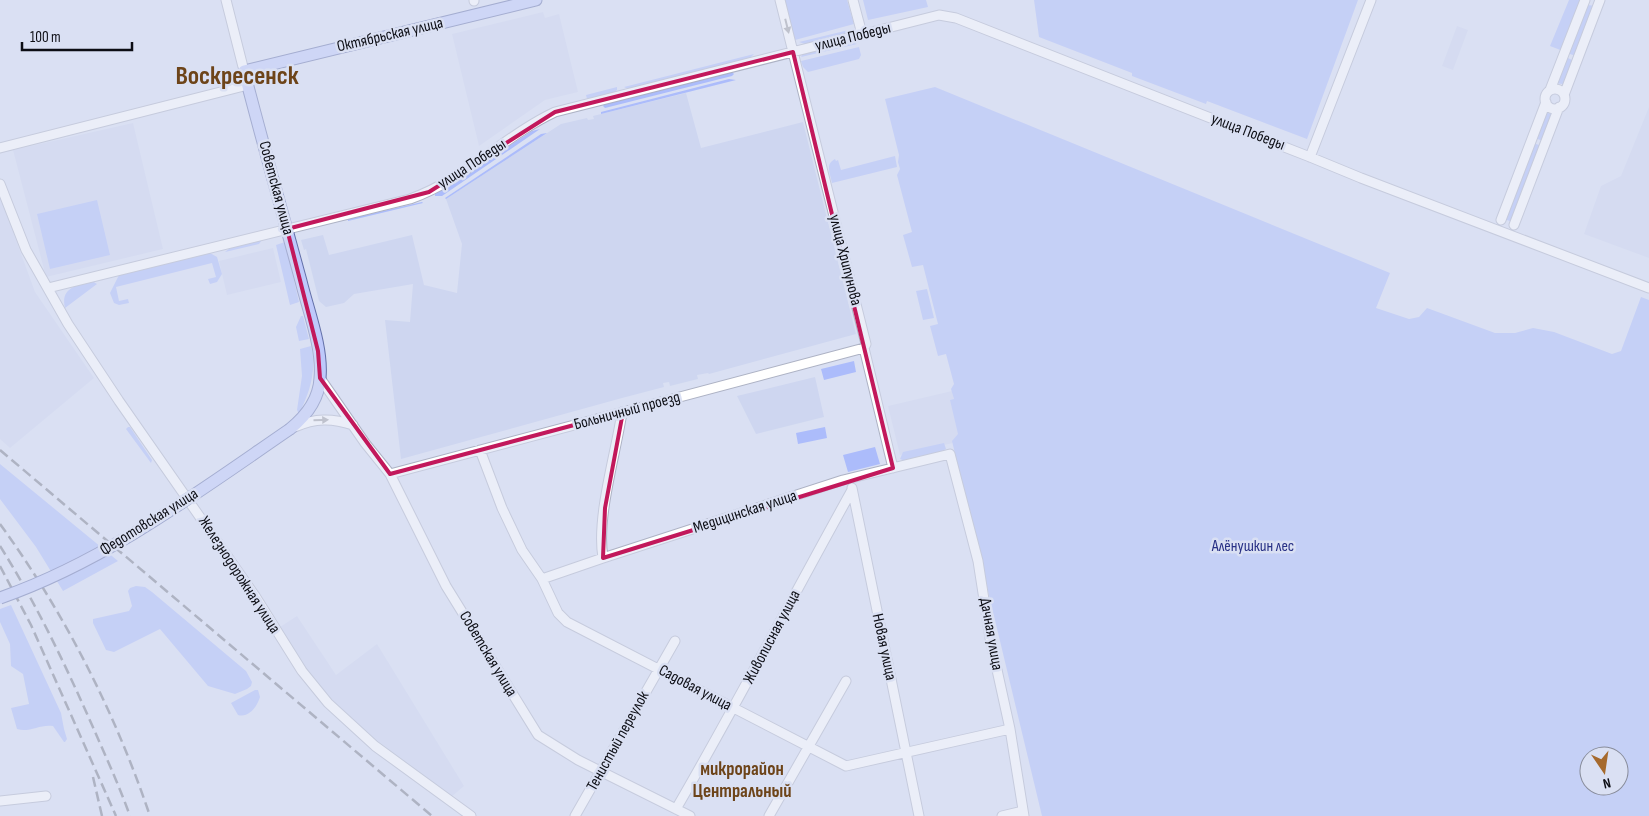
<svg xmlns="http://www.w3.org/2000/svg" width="1649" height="816" font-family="'Sofia Sans Condensed',sans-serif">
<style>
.built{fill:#ced6f0}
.green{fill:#acbcfb;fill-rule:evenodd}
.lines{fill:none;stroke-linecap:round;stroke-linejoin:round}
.minor-casing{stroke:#adb2c4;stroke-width:11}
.major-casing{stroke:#6370a8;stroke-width:13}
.minor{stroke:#fff;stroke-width:9}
.major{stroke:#bec9fb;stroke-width:11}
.rail{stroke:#797d8a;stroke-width:2.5;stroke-dasharray:10 5;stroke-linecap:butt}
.major-bridge-casing{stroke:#6370a8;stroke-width:13;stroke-linecap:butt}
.major-bridge{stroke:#bec9fb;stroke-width:11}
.oneway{fill:#9e9ea1}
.marked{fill:none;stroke:#c2185b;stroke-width:4;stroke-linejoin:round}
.labels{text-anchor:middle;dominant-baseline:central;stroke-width:5;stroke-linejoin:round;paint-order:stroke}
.street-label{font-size:16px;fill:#0c0d14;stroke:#dae0f3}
.park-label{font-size:16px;fill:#293186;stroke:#dae0f3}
.quarter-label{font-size:19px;font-weight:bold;fill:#6d4419;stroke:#dae0f3}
.town-label{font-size:26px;font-weight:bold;fill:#6d4419;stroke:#dae0f3}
</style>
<rect width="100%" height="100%" fill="#dae0f3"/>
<path class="built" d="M 543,12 L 545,18 L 559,14 L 578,92 L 545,100 L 479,146 L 452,34 Z
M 1457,26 L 1468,30 L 1453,70 L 1442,66 Z
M 686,93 L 701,148 L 803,122 L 856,334 L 709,374 L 708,373 L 697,375 L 698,379 L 670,386 L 669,382 L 663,383 L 664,387 L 622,398 L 401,459 L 385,320 L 410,322 L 413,284 L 354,294 L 344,303 L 326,307 L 319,301 L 306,249 L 304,250 L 301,240 L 323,235 L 329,255 L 412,235 L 424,285 L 457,293 L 462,244 L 446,199 L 561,124 L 587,118 L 588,120 L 594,119 L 593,116 Z
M 1649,107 L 1649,258 L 1584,234 L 1601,186 L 1621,176 Z
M 133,123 L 163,249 L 46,277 L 13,150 Z
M 0,196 L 35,292 L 94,378 L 10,448 L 0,439 Z
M 273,248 L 281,282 L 227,295 L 219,261 Z
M 815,377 L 824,417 L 756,434 L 737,396 Z
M 952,391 L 962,434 L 953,443 L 900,455 L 888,406 Z
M 297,616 L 336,675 L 377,644 L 464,786 L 450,798 L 345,715 L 305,673 L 277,629 Z"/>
<path class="green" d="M 784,0 L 847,0 L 854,24 L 795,40 Z
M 863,0 L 926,0 L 928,7 L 868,20 Z
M 1034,0 L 1358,0 L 1307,139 L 1207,101 L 1206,104 L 1132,76 L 1132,73 L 1039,37 Z
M 1569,0 L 1582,0 L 1563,51 L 1550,46 Z
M 1588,5 L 1595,6 L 1576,56 L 1567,53 Z
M 853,29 L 850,33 L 805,44 L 799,42 Z
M 854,42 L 857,44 L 801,57 L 803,54 Z
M 859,47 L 861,55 L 859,59 L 808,72 L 803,67 L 801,61 Z
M 754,54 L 750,58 L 628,89 L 624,87 Z
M 1566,57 L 1574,61 L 1564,86 L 1562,84 L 1556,83 Z
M 732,72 L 734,74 L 732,76 L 605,108 L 603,106 C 612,97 712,77 732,72 Z
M 729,79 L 736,80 L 601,114 L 601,112 Z
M 617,87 L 617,90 L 613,93 L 587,99 L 586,95 Z
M 935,87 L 1390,273 L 1376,308 L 1409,319 L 1419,317 L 1427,308 L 1495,333 L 1515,333 L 1533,328 L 1554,332 L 1612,354 L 1621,351 L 1641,297 L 1649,300 L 1649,816 L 1042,816 L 952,441 L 958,434 L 950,400 L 954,399 L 951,389 L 954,384 L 946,354 L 938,356 L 930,326 L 938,324 L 923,265 L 912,267 L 903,235 L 912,232 L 897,175 L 900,169 L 898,162 L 899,155 L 885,99 ZM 1589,756 L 1619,756 L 1619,786 L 1589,786 Z
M 1546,110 L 1547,113 L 1554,114 L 1543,141 L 1535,138 Z
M 540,129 L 442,196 L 435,196 L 435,194 L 532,131 Z
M 547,133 L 446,199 L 445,198 L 541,134 Z
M 1533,143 L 1542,146 L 1513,222 L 1504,219 Z
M 895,156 L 897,167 L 832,183 C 830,173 825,164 835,159 L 836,161 L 838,160 L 841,170 Z
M 97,200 L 110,255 L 50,269 L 37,214 Z
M 422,202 L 423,203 L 348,221 L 348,219 Z
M 262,240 L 259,244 L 225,252 L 230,248 Z
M 285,242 L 299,302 L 290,305 L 276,245 Z
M 210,253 L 217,257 L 222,274 L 217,282 L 210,284 L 208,279 L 216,277 L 212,263 L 116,287 L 119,301 L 128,299 L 129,303 L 119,305 L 114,303 L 110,293 L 119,275 Z
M 92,281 L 97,284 L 65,308 C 60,288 77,285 92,281 Z
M 927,289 L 934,318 L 923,320 L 916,291 Z
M 301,316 L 303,316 L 309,339 L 299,341 L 296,327 Z
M 311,346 C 317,370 310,392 299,414 L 297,410 L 302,376 L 300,349 Z
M 854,361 L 856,372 L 824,380 L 821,369 Z
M 128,427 L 130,427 L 152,460 L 151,463 L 126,429 Z
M 825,427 L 827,438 L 798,444 L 796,433 Z
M 944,443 L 946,449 L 942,451 L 905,461 L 900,459 L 903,452 Z
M 875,447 L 880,464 L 848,472 L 843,455 Z
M 0,464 L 118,561 L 63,591 L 36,547 L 0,499 Z
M 136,586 L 145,587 L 152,592 L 246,671 L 252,682 L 251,686 L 247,689 L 235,694 L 208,686 L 160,629 L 114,652 L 106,650 L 93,623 L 93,619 L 129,611 L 132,606 L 128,591 L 130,588 Z
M 11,605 L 61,713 L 64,729 L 67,739 L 65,742 L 64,742 L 53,726 C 40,724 29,733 17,729 L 11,708 L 29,704 L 23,674 L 11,666 L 10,644 L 0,622 L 0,609 Z
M 255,690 L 258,690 L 260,697 C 257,707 249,718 238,715 L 231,703 Z"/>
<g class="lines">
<g class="minor-casing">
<path id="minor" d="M 226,0 L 244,71
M 474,0 L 474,1
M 780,0 L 866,344 L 864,348 L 893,468
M 853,0 L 862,34
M1545 99a10 10 0 1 1 20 0a10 10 0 1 1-20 0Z
M 1550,90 L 1585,0
M 1564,95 L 1600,0
M 0,148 L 248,85
M 1310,157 L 1371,0
M 0,184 L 26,250 L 68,324 L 119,401 L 255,596 L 302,671 L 328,703 L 375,746 L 471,816
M 1501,220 L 1546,102
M 1514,225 L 1559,107
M 48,288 L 410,199 C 464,180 504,136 555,112 L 939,15 L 956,18 L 1310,157 L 1361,178 L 1649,288
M 320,378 L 365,443 L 390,474 L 446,586 L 538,735 L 578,760 L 690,816
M 295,427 C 315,418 332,418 353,425
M 480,450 L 502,508 L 522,550 L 542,579 L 558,613 L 567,622 L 846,766 L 1010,729
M 390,474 L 864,348
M 852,488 L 919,816
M 603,558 C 596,517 616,454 622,412
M 542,579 L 603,558 L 843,480 L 950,454 L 978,561 L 990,638 L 1010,729 L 1024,816
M 0,801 L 46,796
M 676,809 C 737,704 793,596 852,490
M 575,816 L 675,641
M 769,816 L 846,681
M 1002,816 L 1023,811"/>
</g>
<g class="major-casing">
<path id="major" d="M 290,429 C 306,416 319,400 320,378 C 323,348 308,310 301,281 C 282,211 262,141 244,71 L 536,0"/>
</g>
<use href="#minor" class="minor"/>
<use href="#major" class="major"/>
<path class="rail" d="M 0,450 L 432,816
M 0,524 C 64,612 115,712 150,816
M 0,546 C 36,603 65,664 92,725 C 105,755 119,785 130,816
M 0,566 L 31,625 L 116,816
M 93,777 L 102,816"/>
<g class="major-bridge-casing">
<path id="major-bridge" d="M 0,598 C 106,561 198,492 290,429"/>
</g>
<use href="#major-bridge" class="major-bridge"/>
</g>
<defs><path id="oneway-solid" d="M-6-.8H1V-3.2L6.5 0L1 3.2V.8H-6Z" transform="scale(1.25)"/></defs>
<g class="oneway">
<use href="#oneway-solid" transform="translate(787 26) rotate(76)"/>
<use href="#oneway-solid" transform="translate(321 420) rotate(-2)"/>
</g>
<path d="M0 0H1649V816H0ZM 793,52 L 893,468 L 603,558 L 605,508 L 623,412 L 390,474 L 320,378 L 318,351 L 287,229 L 429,192 L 555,112 Z" fill="#dae0f3" fill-opacity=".55" fill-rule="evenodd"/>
<path class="marked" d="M 793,52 L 893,468 L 603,558 L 605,508 L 623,412 L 390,474 L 320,378 L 318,351 L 287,229 L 429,192 L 555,112 Z"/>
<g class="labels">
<g class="street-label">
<text transform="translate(390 35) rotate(-13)">Октябрьская улица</text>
<text transform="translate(853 37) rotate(-14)">улица Победы</text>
<text transform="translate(1248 132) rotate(21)">улица Победы</text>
<text transform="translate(472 164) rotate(-33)">улица Победы</text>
<text transform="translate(276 188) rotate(75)">Советская улица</text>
<text transform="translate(845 260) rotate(76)">улица Хрипунова</text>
<text transform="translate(627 411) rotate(-15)">Больничный проезд</text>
<text transform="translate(745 512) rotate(-18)">Медицинская улица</text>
<text transform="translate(149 522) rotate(-32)">Федотовская улица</text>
<text transform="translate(239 575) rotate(57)">Железнодорожная улица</text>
<text transform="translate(991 634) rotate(80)">Дачная улица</text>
<text transform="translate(772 637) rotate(-62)">Живописная улица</text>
<text transform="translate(884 647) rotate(78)">Новая улица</text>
<text transform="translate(488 654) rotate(59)">Советская улица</text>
<text transform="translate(695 688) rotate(28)">Садовая улица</text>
<text transform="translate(618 741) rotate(-61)">Тенистый переулок</text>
</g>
<g class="park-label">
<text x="1253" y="546">Алёнушкин лес</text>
</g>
<g class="quarter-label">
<text x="742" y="769">микрорайон<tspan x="742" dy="22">Центральный</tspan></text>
</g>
<g class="town-label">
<text x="237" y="76">Воскресенск</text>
</g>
</g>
<g transform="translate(1604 771) rotate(167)"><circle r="24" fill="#dae0f3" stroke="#888c9a"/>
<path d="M0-4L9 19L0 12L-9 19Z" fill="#a66a2d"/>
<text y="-8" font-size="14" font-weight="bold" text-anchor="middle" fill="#0c0d14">N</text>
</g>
<path d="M22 42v8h110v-8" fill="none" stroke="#0c0d14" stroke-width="2.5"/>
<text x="30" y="42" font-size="15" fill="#0c0d14" stroke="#dae0f3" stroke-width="4" paint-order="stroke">100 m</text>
</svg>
